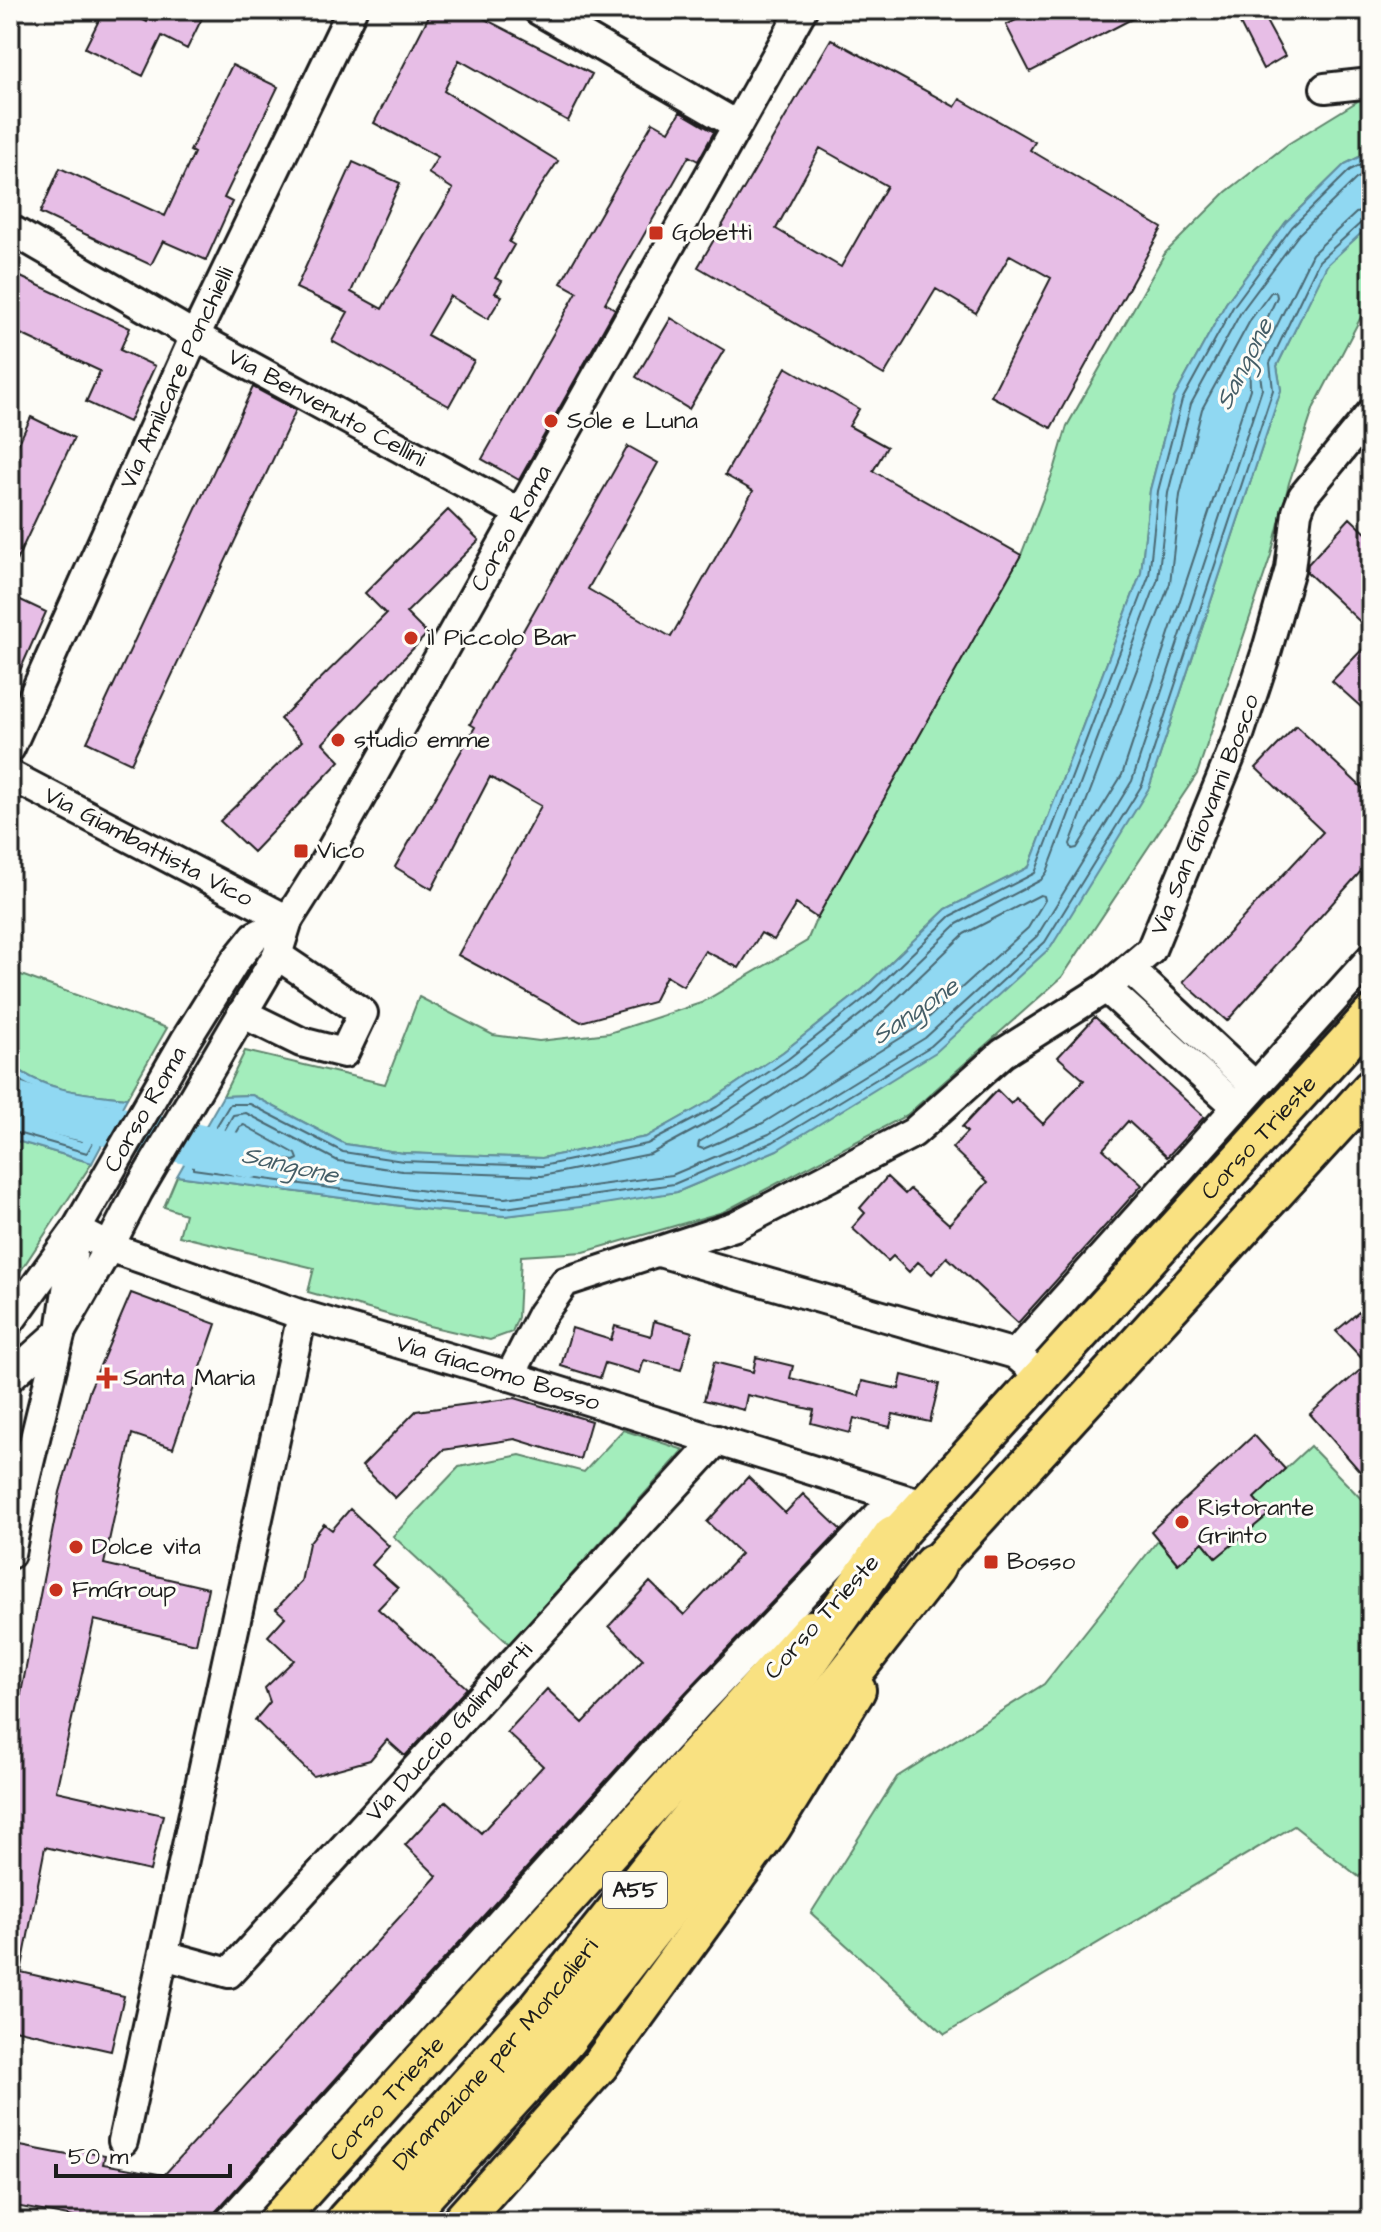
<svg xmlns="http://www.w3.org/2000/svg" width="1381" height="2232" font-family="'Architects Daughter',sans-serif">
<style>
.green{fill:#a3edbc;stroke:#60846c;stroke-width:2}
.water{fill:#90d8f2;stroke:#628d9c;stroke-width:2}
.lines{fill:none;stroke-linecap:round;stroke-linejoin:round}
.shore{stroke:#4a6772;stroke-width:2}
.river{stroke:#90d8f2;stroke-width:42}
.building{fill:#e7bee6;stroke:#1c1c1c;stroke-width:2;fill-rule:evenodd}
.minor-casing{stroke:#1c1c1c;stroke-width:34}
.major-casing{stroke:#1c1c1c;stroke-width:42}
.highway-casing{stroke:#1c1c1c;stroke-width:48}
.minor{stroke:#fdfcf7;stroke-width:28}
.major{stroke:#f9e181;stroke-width:36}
.highway{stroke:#f9e181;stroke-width:42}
.poi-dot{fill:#c8321e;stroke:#fdfcf7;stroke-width:3}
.labels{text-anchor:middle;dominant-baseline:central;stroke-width:6;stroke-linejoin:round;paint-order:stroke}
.shield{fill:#fdfcf7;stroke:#605f5e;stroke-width:2}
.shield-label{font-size:22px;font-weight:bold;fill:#1c1c1c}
.poi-label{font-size:24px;fill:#1c1c1c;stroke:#fdfcf7;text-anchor:start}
.street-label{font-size:24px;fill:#1c1c1c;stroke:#fdfcf7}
.water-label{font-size:26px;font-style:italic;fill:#455e67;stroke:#fdfcf7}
</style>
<rect width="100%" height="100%" fill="#fdfcf7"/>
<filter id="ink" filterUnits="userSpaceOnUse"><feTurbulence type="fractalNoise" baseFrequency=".0125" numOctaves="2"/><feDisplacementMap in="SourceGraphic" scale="16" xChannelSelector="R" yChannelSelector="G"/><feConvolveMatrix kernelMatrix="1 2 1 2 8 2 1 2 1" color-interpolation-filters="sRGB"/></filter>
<g filter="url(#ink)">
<path class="green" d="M 1371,93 L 1371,151 L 1345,164 L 1286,222 L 1226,303 L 1174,398 L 1150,490 L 1141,573 L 1029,867 L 946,909 L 863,989 L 783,1052 L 712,1100 L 646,1137 L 542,1158 L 403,1153 L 345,1144 L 252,1095 L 223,1096 L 245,1051 L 385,1084 L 419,997 L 493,1035 L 539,1041 L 609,1033 L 701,1003 L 807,941 L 817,917 L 1021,555 L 1055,467 L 1067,426 L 1165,253 L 1226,192 L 1288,144 Z
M 1371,224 L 1371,306 L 1361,317 L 1314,407 L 1289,483 L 1271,555 L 1197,774 L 1062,977 L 907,1115 L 723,1212 L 584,1252 L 521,1256 L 518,1317 L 512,1332 L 490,1340 L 429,1326 L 308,1292 L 314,1268 L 179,1236 L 185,1214 L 164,1207 L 177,1176 L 431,1210 L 505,1216 L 677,1192 L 777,1150 L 1149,788 L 1281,390 L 1277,366 L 1327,264 Z
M 10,971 L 167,1028 L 127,1098 C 88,1094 39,1091 10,1062 Z
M 10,1139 L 92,1163 L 10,1287 Z
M 623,1430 L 684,1450 L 509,1644 L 393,1536 L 459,1467 L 520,1455 L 584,1472 Z
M 1310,1446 L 1371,1509 L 1371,1859 L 1359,1877 L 1294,1826 L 945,2034 L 811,1913 L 897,1777 L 1044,1684 L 1158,1540 L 1177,1563 L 1203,1542 L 1215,1557 L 1267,1514 L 1254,1498 Z"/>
<path class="water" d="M 1371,151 L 1371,224 L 1327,265 L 1277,366 L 1281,390 L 1149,788 L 1051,947 L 936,1052 L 777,1150 L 677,1192 L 598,1205 L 505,1216 L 431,1210 L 177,1176 L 223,1096 L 252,1095 L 345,1144 L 403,1153 L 542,1158 L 646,1137 L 712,1100 L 783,1052 L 863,989 L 946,909 L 1029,867 L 1141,573 L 1150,490 L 1174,398 L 1226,303 L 1286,222 L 1345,164 Z
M 10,1062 C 39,1091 88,1094 127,1098 L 92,1163 L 10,1139 Z"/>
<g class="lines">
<path class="shore" d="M 1371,160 L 1350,170 L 1292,227 L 1233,307 L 1182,400 L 1158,491 L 1149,576 L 1035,873 L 951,916 L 869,995 L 788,1059 L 717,1107 L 647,1144 L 542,1166 L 403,1161 L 343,1152 L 250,1104 L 230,1104 L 193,1165 L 193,1169 L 432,1202 L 505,1208 L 674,1184 L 773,1142 L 931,1046 L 1045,942 L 1142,785 L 1273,390 L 1270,363 L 1319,261 L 1363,221 L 1371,219
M 1371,171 L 1356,179 L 1299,234 L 1241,312 L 1191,404 L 1168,493 L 1158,579 L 1047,872 L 1041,880 L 957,924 L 875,1003 L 794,1067 L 722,1115 L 650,1154 L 542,1176 L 402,1171 L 338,1161 L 246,1113 L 233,1115 L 209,1157 L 209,1161 L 433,1192 L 505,1198 L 672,1175 L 769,1134 L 925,1038 L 1037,936 L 1132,781 L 1262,389 L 1259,366 L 1261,358 L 1312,254 L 1356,213 L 1371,209
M 1271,292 L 1276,292 L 1277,297 L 1249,357 L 1250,389 L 1122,775 L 1077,848 L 1072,849 L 1070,844 L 1170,583 L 1180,495 L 1202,409 L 1251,319 Z
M 1040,895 L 1044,896 L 1045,900 L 1028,928 L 917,1028 L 763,1123 L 703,1149 L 698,1147 L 699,1142 L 728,1125 L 802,1076 L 883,1012 L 964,934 Z
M 10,1073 C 34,1096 78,1101 109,1105 L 112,1108 L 87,1153 L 10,1131
M 10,1087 C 37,1099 64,1109 93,1113 L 96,1117 L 82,1141 L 10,1121
M 244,1125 L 296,1154 L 298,1159 L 294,1161 L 230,1153 L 228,1147 L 240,1127 Z"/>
<path class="river" d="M 10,1101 L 31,1108 L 250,1157"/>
</g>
<path class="building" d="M 104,10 L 123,10 L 147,22 L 153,10 L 206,10 L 187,49 L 162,36 L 143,76 L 85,48 Z
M 432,10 L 481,10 L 477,15 L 592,74 L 568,121 L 459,60 L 444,91 L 558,161 L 537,192 L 509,242 L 514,245 L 495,278 L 502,281 L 495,293 L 502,296 L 488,319 L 450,296 L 427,335 L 474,361 L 449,406 L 332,341 L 348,312 L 296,288 L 353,162 L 400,183 L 351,292 L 382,309 L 453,189 L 428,173 L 438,157 L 374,123 Z
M 1036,10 L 1149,10 L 1030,72 L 1006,25 Z
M 1233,10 L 1260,10 L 1285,56 L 1263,69 Z
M 831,39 L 955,107 L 960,99 L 1035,142 L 1030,150 L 1162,228 L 1051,428 L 991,396 L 1051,278 L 1010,255 L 976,313 L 936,289 L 884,375 L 698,267 ZM 820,148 L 887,186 L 841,267 L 776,229 Z
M 232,65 L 278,87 L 224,198 L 232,202 L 206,260 L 163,241 L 151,265 L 40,213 L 60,168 L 165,216 L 194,153 L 190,151 Z
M 680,112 L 714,132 L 698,161 L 689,156 L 605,303 L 615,309 L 519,480 L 482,459 L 577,292 L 561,283 L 653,122 L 669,131 Z
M 10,272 L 130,328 L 120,350 L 155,366 L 129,422 L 86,402 L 100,371 L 10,329 Z
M 671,318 L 724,350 L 689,409 L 636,377 Z
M 786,367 L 859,409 L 849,426 L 887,447 L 873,471 L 1021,555 L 817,918 L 796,904 L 774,940 L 761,933 L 739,968 L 705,951 L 683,986 L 666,976 L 653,1002 L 581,1022 L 458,955 L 541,806 L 490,777 L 432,889 L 395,867 L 475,727 L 470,724 L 628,446 L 658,463 L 588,589 L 671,637 L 753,491 L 725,475 Z
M 253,387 L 296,410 L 131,763 L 87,742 Z
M 31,417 L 74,438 L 10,574 L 10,462 Z
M 448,510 L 479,540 L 406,613 L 427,634 L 323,743 L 340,761 L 253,852 L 220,821 L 302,741 L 280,719 L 386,614 L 365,593 Z
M 1350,518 L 1371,538 L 1371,632 L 1307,572 L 1308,564 Z
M 10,595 L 46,612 L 10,693 Z
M 1371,640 L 1371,716 L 1332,681 Z
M 1296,726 L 1371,796 L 1371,860 L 1227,1021 L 1183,982 L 1323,832 L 1256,768 Z
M 1095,1017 L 1204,1117 L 1167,1157 L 1128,1121 L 1103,1149 L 1142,1185 L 1018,1323 L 947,1257 L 932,1274 L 918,1262 L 909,1272 L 893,1256 L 888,1261 L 852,1228 L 865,1213 L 860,1208 L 887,1177 L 905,1194 L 910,1189 L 949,1224 L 988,1182 L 952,1148 L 967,1132 L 962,1127 L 997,1090 L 1011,1104 L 1016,1098 L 1043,1124 L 1084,1080 L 1058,1057 Z
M 131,1293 L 216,1324 L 173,1448 L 132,1434 L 104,1564 L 208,1588 L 196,1644 L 94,1620 L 56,1791 L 163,1815 L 150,1871 L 45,1847 L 21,1972 L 124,1996 L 111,2051 L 10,2028 L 10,1750 L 60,1492 L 90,1389 Z
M 1371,1302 L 1371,1484 L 1310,1414 L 1367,1364 L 1336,1331 Z
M 654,1321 L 692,1332 L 681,1370 L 644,1360 L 640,1373 L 605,1363 L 600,1378 L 561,1366 L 572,1328 L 611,1340 L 615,1326 L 651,1336 Z
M 756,1357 L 793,1366 L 790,1378 L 859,1396 L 862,1381 L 899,1389 L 902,1375 L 939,1384 L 930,1422 L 893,1414 L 890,1427 L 854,1418 L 850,1433 L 811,1423 L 814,1410 L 747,1395 L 744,1410 L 704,1400 L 714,1362 L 753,1372 Z
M 515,1398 L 591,1421 L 580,1459 L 515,1439 L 443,1450 L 395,1498 L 362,1466 L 416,1411 Z
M 1254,1435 L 1285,1469 L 1254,1498 L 1268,1515 L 1216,1558 L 1203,1542 L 1178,1564 L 1151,1531 Z
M 748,1477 L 785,1513 L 803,1494 L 841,1530 L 686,1692 L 216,2211 L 209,2222 L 100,2222 L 10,2205 L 10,2144 L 78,2157 L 79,2150 L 105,2155 L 103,2164 L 164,2175 L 437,1876 L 405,1845 L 446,1801 L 481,1833 L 543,1766 L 507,1732 L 547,1689 L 583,1723 L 643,1659 L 609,1626 L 650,1582 L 684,1615 L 741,1554 L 707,1522 Z
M 350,1509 L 389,1546 L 372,1565 L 398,1588 L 378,1609 L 467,1688 L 405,1756 L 387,1740 L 370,1760 L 313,1776 L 255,1720 L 270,1702 L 265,1688 L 294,1660 L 268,1636 L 285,1617 L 276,1609 L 301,1582 L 309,1543 L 324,1524 L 332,1530 Z"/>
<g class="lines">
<g class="minor-casing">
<g id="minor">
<path d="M 538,10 L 737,125"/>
<path d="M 1325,88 L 1371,83"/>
<path id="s1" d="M 10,229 L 195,336 L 520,513"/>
<path id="s2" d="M 10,748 L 195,336 L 352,10"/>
<path id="s3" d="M 10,775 L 288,920"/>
<path d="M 1131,970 L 1255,1086"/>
<path d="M 1106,988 L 1237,1107"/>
<path d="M 242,1013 L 301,1042 L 344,1053 L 363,1013 L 277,955"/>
<path id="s4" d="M 76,1230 L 109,1247 L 302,1315 L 510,1376 L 911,1501"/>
<path d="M 659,1252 L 1015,1354 L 1028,1365"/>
<path d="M 10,1321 L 73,1234"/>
<path d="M 1015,1354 L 1371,958"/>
<path id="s5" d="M 510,1376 L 542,1314 L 565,1282 L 735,1226 L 913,1133 L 1003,1053 L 1106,988 L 1151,950 L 1239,735 L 1266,653 L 1290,569 L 1297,512 L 1303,496 L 1371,413"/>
<path id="s6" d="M 10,1377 L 61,1331 L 109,1247 L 138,1191 L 277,955 L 288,920 L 321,868 L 802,10"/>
<path id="s7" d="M 10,1554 L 23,1488 L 61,1331 L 76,1230 L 185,1041 L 235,961 L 255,936 L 288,920"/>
<path id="s8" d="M 164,1955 L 229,1973 L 717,1440"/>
<path d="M 123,2141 L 302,1315"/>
<path d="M 229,2222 L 699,1703 L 896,1497"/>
</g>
</g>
<g class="major-casing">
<g id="major">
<path id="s9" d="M 875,1559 L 1371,1015"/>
<path d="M 920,1588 L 934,1566 L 1371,1088"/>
<path id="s10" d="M 276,2222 L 811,1629"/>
<path d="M 460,2222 L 600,2065 L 772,1828 L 857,1690"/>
</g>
</g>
<g class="highway-casing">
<g id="highway">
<path id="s11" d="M 347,2222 L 536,2014 L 722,1781 L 894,1537"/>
<path d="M 397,2222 L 564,2039 L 934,1566"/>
</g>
</g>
<use href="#minor" class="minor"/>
<use href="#major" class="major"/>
<use href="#highway" class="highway"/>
</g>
</g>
<g class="poi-dot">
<rect x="648" y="225" width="16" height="16" rx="4"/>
<circle cx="551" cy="421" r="8"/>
<circle cx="411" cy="638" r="8"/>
<circle cx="338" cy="740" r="8"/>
<rect x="293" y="843" width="16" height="16" rx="4"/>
<path d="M103 1366h8v8h8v8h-8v8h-8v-8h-8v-8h8z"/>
<circle cx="1182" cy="1522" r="8"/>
<circle cx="76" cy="1547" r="8"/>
<rect x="983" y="1554" width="16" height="16" rx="4"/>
<circle cx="56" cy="1590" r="8"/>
</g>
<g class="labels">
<rect class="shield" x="603" y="1872" width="64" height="36" rx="6"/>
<g class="shield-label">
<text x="635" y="1890">A55</text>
</g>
<g class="poi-label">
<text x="672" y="233">Gobetti</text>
<text x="567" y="421">Sole e Luna</text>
<text x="427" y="638">il Piccolo Bar</text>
<text x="354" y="740">studio emme</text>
<text x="317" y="851">Vico</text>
<text x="123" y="1378">Santa Maria</text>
<text x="1198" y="1508">Ristorante<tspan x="1198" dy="28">Grinto</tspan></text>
<text x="92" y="1547">Dolce vita</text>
<text x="1007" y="1562">Bosso</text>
<text x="72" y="1590">FmGroup</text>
</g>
<g class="street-label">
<text stroke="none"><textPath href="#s2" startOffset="406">Via Amilcare Ponchielli</textPath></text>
<text stroke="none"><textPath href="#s1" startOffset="364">Via Benvenuto Cellini</textPath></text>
<text stroke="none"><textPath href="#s6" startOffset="990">Corso Roma</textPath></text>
<text stroke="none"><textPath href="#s5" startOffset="936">Via San Giovanni Bosco</textPath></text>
<text stroke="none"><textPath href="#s3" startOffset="156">Via Giambattista Vico</textPath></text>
<text stroke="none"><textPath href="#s7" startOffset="470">Corso Roma</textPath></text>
<text stroke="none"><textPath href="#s9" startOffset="570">Corso Trieste</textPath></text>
<text stroke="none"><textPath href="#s4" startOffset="446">Via Giacomo Bosso</textPath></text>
<text transform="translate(822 1617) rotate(-48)">Corso Trieste</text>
<text stroke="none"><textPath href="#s8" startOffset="394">Via Duccio Galimberti</textPath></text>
<text stroke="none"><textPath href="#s11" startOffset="224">Diramazione per Moncalieri</textPath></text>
<text stroke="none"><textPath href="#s10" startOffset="166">Corso Trieste</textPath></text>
</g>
<g class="water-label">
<text transform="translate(1244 364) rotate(-63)">Sangone</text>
<text transform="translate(915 1011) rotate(-34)">Sangone</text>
<text transform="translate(290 1165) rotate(13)">Sangone</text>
</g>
</g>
<rect width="1381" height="2232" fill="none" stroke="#fdfcf7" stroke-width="40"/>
<rect x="20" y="20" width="1341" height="2192" fill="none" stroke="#1c1c1c" stroke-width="3" filter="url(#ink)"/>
<path d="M56 2164v12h174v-12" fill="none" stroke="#1c1c1c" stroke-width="4"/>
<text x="68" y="2164" font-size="24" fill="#1c1c1c" stroke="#fdfcf7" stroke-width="6" paint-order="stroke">50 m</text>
</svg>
